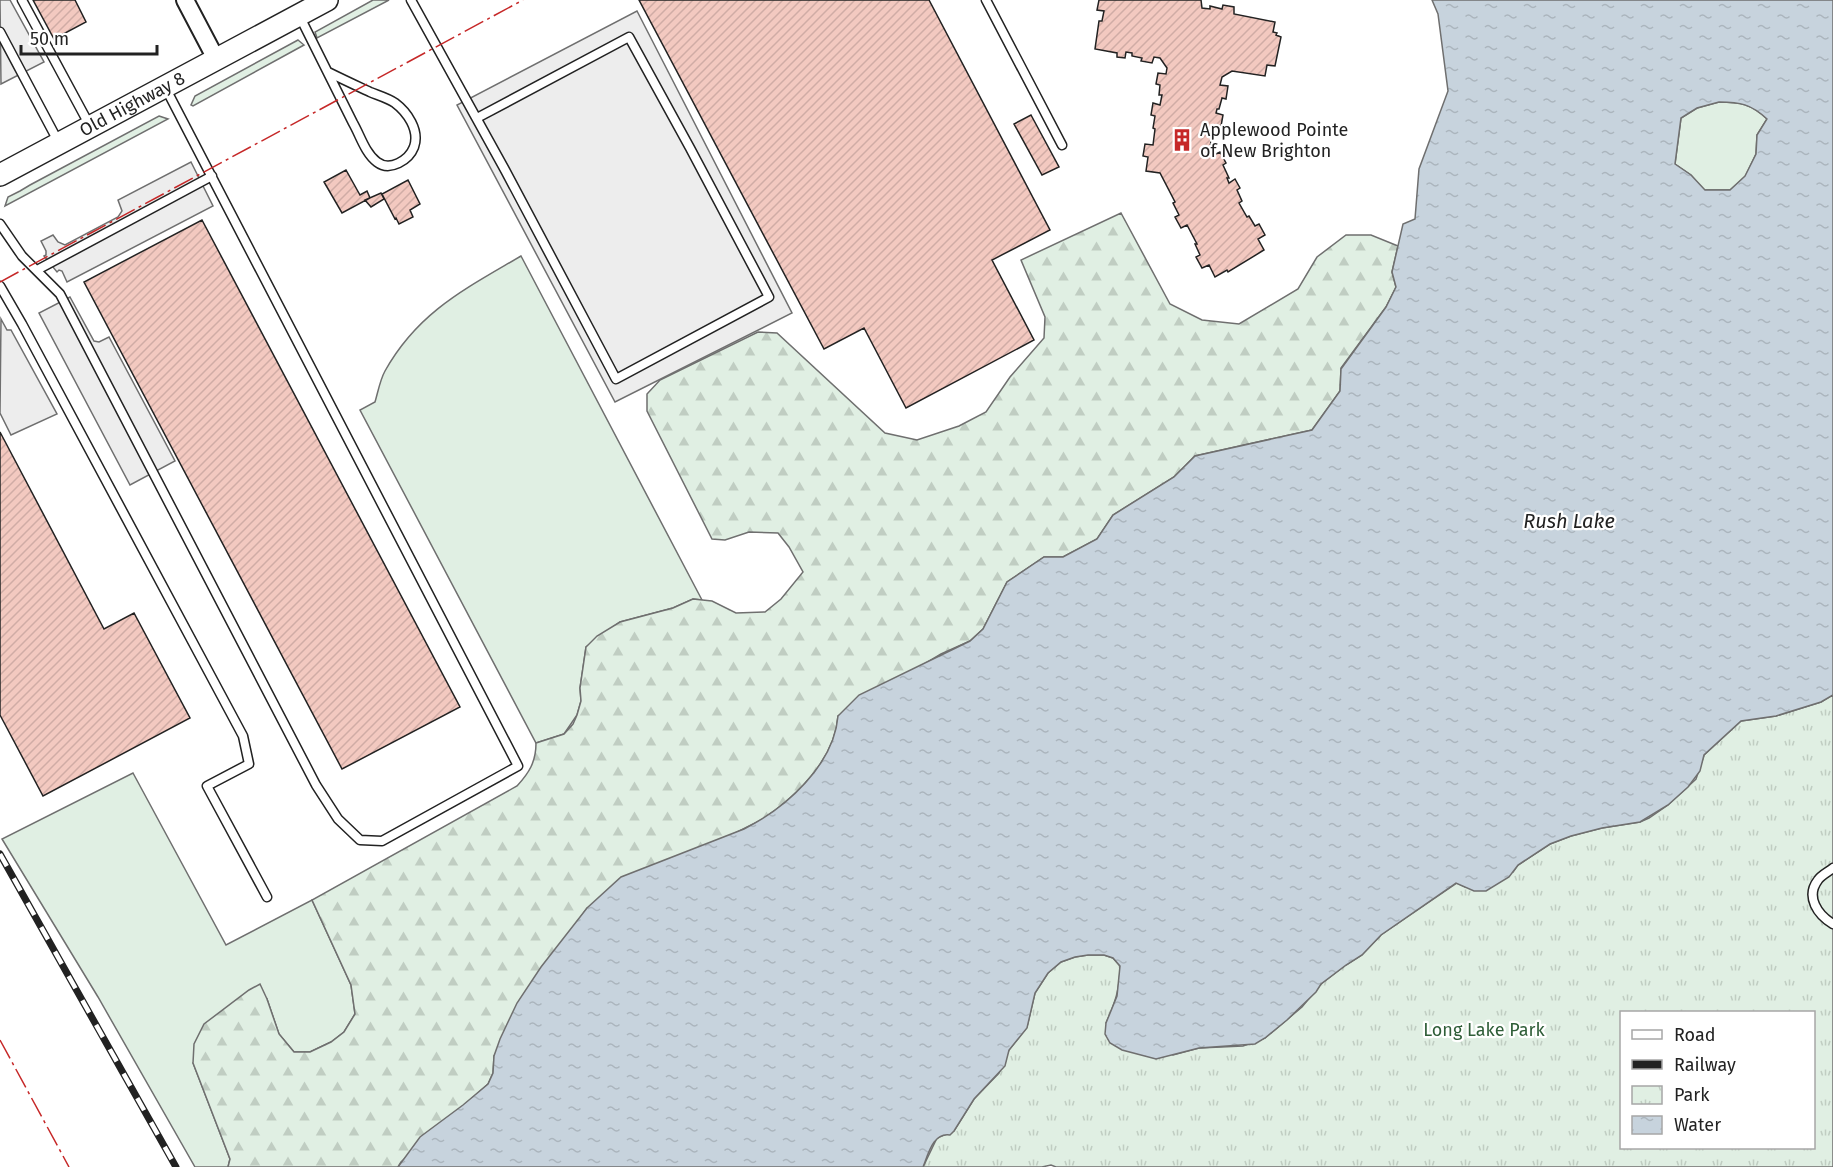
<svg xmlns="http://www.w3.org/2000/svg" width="1833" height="1167" font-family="'Fira Sans',sans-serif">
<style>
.grass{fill:#e0efe3;stroke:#6f6f6f;stroke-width:1.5}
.forest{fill:url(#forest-firs);stroke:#6f6f6f;stroke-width:1.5}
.park{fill:url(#park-tufts);stroke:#6f6f6f;stroke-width:1.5;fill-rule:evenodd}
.parking{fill:#ededed;stroke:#6f6f6f;stroke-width:1.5}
.water{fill:url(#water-ripples);stroke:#6f6f6f;stroke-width:1.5;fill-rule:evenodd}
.building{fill:url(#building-hatch);stroke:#222;stroke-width:1.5}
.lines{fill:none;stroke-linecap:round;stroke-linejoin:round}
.service-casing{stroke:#222;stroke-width:11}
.minor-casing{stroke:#222;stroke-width:20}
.tertiary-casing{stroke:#222;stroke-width:24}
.service{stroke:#fff;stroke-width:8}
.minor{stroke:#fff;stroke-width:16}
.tertiary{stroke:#fff;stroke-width:21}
.rail-casing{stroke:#222;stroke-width:7}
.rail{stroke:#fff;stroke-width:4.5;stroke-dasharray:14;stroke-linecap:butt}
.power{stroke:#c62828;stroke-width:1.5;stroke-dasharray:21 4.5 3 4.5;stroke-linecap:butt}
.labels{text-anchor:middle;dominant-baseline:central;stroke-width:4.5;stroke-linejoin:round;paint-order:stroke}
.street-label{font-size:18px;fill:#222;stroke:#fff}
.poi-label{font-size:18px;fill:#222;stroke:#fff;text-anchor:start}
.park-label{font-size:18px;fill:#2f5e38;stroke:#fff}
.water-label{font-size:20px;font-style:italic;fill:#222;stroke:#fff}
</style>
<defs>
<pattern id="forest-firs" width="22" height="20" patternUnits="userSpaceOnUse" patternTransform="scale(1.5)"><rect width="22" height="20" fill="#e0efe3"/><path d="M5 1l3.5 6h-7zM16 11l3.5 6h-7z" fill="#c0cdc2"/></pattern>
<pattern id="park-tufts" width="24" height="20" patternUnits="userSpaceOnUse" patternTransform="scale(1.5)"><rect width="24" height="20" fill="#e0efe3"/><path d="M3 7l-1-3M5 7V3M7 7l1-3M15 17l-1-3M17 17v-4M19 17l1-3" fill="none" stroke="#c0cdc2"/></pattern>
<pattern id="water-ripples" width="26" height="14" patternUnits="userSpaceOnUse" patternTransform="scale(1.5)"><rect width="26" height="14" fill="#c7d3dd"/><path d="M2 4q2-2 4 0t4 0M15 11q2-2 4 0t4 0" fill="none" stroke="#abb5bd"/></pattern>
<pattern id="building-hatch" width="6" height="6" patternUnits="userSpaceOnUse" patternTransform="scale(1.5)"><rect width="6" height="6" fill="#f3c9c0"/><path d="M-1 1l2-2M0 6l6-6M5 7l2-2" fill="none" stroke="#d0aca5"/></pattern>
</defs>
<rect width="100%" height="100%" fill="#fff"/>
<path class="grass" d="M 373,0 L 389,0 L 317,38 L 315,32 Z
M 298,40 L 304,45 L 193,106 L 191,105 L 195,96 Z
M 1719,102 C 1740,102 1751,104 1767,119 L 1757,135 L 1756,154 L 1745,177 L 1730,190 L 1704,190 L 1691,175 L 1675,164 L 1681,118 L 1697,108 Z
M 159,116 L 168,119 L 5,206 L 8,197 L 20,191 L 30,185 Z
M 521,256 L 702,600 L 693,599 L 673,608 L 620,622 L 586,647 L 580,688 L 581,701 L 577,715 L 564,734 L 536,743 L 360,410 L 375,402 C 378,392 380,380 385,371 C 418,312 465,289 521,256 Z
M 133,773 L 226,945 L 312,900 L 351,985 L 355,1014 L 344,1032 L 331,1042 L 310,1052 L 294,1052 L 279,1034 L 267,999 L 193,1063 L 230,1159 L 228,1167 L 195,1167 L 98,997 L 2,839 Z"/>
<path class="forest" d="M 1121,213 L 1170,304 L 1202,320 L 1239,324 L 1298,289 L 1317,257 L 1346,235 L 1371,235 L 1398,246 L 1392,272 L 1396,287 L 1386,307 L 1341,368 L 1340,391 L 1312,430 L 1195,456 L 1174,477 L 1113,515 L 1097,539 L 1063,557 L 1044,557 L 1007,582 L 983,629 L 970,641 L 941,654 L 838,716 C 835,759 797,796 763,819 L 587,908 L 571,931 L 494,1056 L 493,1073 L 488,1084 L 401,1162 L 398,1167 L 228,1167 L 230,1159 L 193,1063 L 194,1044 L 204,1024 L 249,990 L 260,984 L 267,999 L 279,1034 L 294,1052 L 310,1052 L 331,1042 L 344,1032 L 355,1014 L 351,985 L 312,900 L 517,786 C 529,773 536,762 536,743 L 564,734 L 573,724 L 577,715 L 581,701 L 580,688 L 586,647 L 597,636 L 620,622 L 673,608 L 693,599 L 712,601 L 736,613 L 765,612 L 781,599 L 803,572 L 789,547 L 778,533 L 749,532 L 725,540 L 712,539 L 647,411 L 647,394 L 660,380 L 758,332 L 777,333 L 885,433 L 917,440 L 959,426 L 986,412 L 1010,377 L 1044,338 L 1045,317 L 1021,260 Z"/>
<path class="park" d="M 1833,695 L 1833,1167 L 1056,1167 L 1051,1165 L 1042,1167 L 923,1167 L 937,1138 L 954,1131 L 974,1099 L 999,1073 L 1009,1050 L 1027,1027 L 1035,993 L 1048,973 L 1061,962 L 1075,957 L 1088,955 L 1104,955 L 1113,958 L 1120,966 C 1120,989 1115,1003 1106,1023 L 1173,1055 L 1199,1048 L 1243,1046 L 1265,1038 L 1302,1007 L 1321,984 L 1346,965 L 1362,955 L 1381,935 L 1457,883 L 1465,887 L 1513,872 L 1518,865 L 1550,844 L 1571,836 L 1602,828 L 1640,822 L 1649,818 L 1668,805 L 1696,779 L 1704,755 L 1741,721 L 1776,716 L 1821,702 ZM 1622,1012 L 1814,1012 L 1814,1148 L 1622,1148 Z"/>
<path class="parking" d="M 0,0 L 10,0 L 44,62 L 1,84 Z
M 637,11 L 792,313 L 615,402 L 457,105 Z
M 191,162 L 213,206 L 67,282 L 62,271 L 59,270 L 57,272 L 44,256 L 46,255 L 46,251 L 41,241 L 53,235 L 58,242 L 65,245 L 118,217 L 122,211 L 118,200 Z
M 70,297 L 94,341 L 99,342 L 109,337 L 175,461 L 130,485 L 39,313 Z
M 1,319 L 7,330 L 11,330 L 57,414 L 11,435 L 0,413 Z"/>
<path class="water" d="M 1432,0 L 1833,0 L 1833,695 L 1821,702 L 1776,716 L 1741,721 L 1704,755 L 1700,771 L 1688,787 L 1668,805 L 1640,822 L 1602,828 L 1571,836 L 1550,844 L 1518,865 L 1509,877 L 1486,891 L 1474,891 L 1456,883 L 1381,935 L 1362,955 L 1346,965 L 1321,984 L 1316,992 L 1287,1020 L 1265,1038 L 1255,1044 L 1199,1048 L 1156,1059 L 1122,1050 L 1110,1043 L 1105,1034 L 1106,1023 L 1117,996 L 1120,966 L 1113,958 L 1104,955 L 1088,955 L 1075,957 L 1061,962 L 1048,973 L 1035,993 L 1027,1028 L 1009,1050 L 1005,1066 L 974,1099 L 954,1131 L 950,1135 C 933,1132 928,1155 923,1167 L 398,1167 L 420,1137 L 463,1105 L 488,1084 L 493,1073 L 494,1056 L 500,1039 L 517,1003 L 541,967 L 587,908 L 621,877 L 744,829 C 786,808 834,765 838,716 L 859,695 L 970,641 L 983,629 L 1007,582 L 1044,557 L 1063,557 L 1097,539 L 1113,515 L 1174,477 L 1195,456 L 1312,430 L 1340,391 L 1341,369 L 1386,307 L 1396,287 L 1392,272 L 1403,224 L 1415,219 L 1419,169 L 1448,91 L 1438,14 ZM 1719,102 C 1740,102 1751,104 1767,119 L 1757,135 L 1756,154 L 1745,176 L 1730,190 L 1705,190 L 1691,175 L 1675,164 L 1681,118 L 1697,108 Z"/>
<path class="building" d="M 33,0 L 75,0 L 86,22 L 54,39 Z
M 639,0 L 929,0 L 1050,230 L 992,260 L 1034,340 L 906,408 L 864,328 L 824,349 Z
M 1099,0 L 1201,0 L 1202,8 L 1210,9 L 1210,6 L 1222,9 L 1223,5 L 1234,7 L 1234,14 L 1275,22 L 1273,32 L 1277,33 L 1276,35 L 1281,37 L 1275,66 L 1267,65 L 1265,76 L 1232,71 L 1222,77 L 1220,85 L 1228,86 L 1226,99 L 1222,98 L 1219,109 L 1217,109 L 1216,113 L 1223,115 L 1221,126 L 1217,125 L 1215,136 L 1212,136 L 1210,147 L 1214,155 L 1220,152 L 1226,163 L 1223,165 L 1229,178 L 1227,178 L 1229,183 L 1235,179 L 1240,188 L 1237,190 L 1242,201 L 1239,203 L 1247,217 L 1249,216 L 1255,226 L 1259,224 L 1265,235 L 1258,239 L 1264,250 L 1228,272 L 1227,270 L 1215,277 L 1209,265 L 1202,268 L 1196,257 L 1200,255 L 1195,244 L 1197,244 L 1187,225 L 1181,228 L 1175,217 L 1179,215 L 1173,203 L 1175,202 L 1160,173 L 1146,171 L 1148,157 L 1143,156 L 1145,144 L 1153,145 L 1155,129 L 1153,128 L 1155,116 L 1151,115 L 1153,103 L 1160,105 L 1162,95 L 1159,95 L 1160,85 L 1156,84 L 1158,73 L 1166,74 L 1167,68 L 1160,58 L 1154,57 L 1152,63 L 1141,61 L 1142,58 L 1132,56 L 1132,53 L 1126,52 L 1125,58 L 1117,57 L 1117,53 L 1095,49 L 1099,21 L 1102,21 L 1104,11 L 1097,10 Z
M 1031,115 L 1059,167 L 1042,175 L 1014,124 Z
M 346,170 L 360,195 L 367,191 L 370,198 L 342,213 L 324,182 Z
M 408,180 L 420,204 L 410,210 L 413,217 L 399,224 L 396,218 L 395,219 L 382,194 Z
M 381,193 L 384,199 L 371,207 L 365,200 Z
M 202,220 L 460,707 L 342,769 L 84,282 Z
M 0,432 L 104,629 L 134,613 L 190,718 L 43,796 L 0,715 Z"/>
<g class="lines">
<g class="service-casing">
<path id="service" d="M 22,0 L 90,126
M 411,0 L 505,170 L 616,379 L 769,297 L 690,148 L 629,37 L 477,118
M 986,0 L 1062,145
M 299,15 C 317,51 335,87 353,123 C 360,135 365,153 377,162 C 390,172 409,160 414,147 C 420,130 407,112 395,103 C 388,98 377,95 370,92 C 355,85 342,79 328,72
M 0,32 L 59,143
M 0,224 L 22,256 L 60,294 L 316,785 L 338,819 L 360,840 L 382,841 L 518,766 L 165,87
M 37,270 L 212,176
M 0,286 L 22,324 L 243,736 L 249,764 L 207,786 L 267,897
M 1833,868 C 1828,872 1821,875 1818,880 C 1805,897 1818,915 1833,924"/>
</g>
<g class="minor-casing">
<path id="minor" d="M 185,0 L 216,59"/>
</g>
<g class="tertiary-casing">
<g id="tertiary">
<path id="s1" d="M 0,175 L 327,0"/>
</g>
</g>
<use href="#service" class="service"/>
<use href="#minor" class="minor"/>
<use href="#tertiary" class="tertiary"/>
<g class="rail-casing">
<path id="rail" d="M 0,854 L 176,1167"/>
</g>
<use href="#rail" class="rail"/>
<path class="power" d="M 0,282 L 523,0
M 0,1040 L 69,1167"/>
</g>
<defs>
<g id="building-bare" transform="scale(1.8)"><path d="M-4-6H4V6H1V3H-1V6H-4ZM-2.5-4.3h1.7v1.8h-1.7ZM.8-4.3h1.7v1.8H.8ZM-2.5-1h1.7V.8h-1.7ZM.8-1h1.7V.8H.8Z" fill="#c62828" stroke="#fff" stroke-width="2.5" paint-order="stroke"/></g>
</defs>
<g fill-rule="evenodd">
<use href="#building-bare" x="1182" y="140"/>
</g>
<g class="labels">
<g class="street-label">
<text stroke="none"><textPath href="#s1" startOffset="150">Old Highway 8</textPath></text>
</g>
<g class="poi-label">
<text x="1200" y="130">Applewood Pointe<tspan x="1200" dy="21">of New Brighton</tspan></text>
</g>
<g class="park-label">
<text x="1484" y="1030">Long Lake Park</text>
</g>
<g class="water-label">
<text x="1569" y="521">Rush Lake</text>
</g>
</g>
<rect x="1620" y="1011" width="195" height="138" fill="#ffffff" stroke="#a7a7a7" stroke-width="1.5"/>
<rect x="1632" y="1030" width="30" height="9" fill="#ffffff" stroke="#a7a7a7" stroke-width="1.5"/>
<text x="1674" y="1041" font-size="18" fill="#222222">Road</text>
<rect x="1632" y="1060" width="30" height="9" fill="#222222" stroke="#a7a7a7" stroke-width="1.5"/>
<text x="1674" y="1071" font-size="18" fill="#222222">Railway</text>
<rect x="1632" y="1086" width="30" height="18" fill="url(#park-tufts)" stroke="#a7a7a7" stroke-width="1.5"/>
<text x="1674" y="1101" font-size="18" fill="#222222">Park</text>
<rect x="1632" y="1116" width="30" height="18" fill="url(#water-ripples)" stroke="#a7a7a7" stroke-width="1.5"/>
<text x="1674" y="1131" font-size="18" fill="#222222">Water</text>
<path d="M21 45v9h136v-9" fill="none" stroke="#222222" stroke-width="3"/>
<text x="30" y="45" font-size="18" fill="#222222" stroke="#ffffff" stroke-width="4.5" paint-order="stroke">50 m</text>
</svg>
